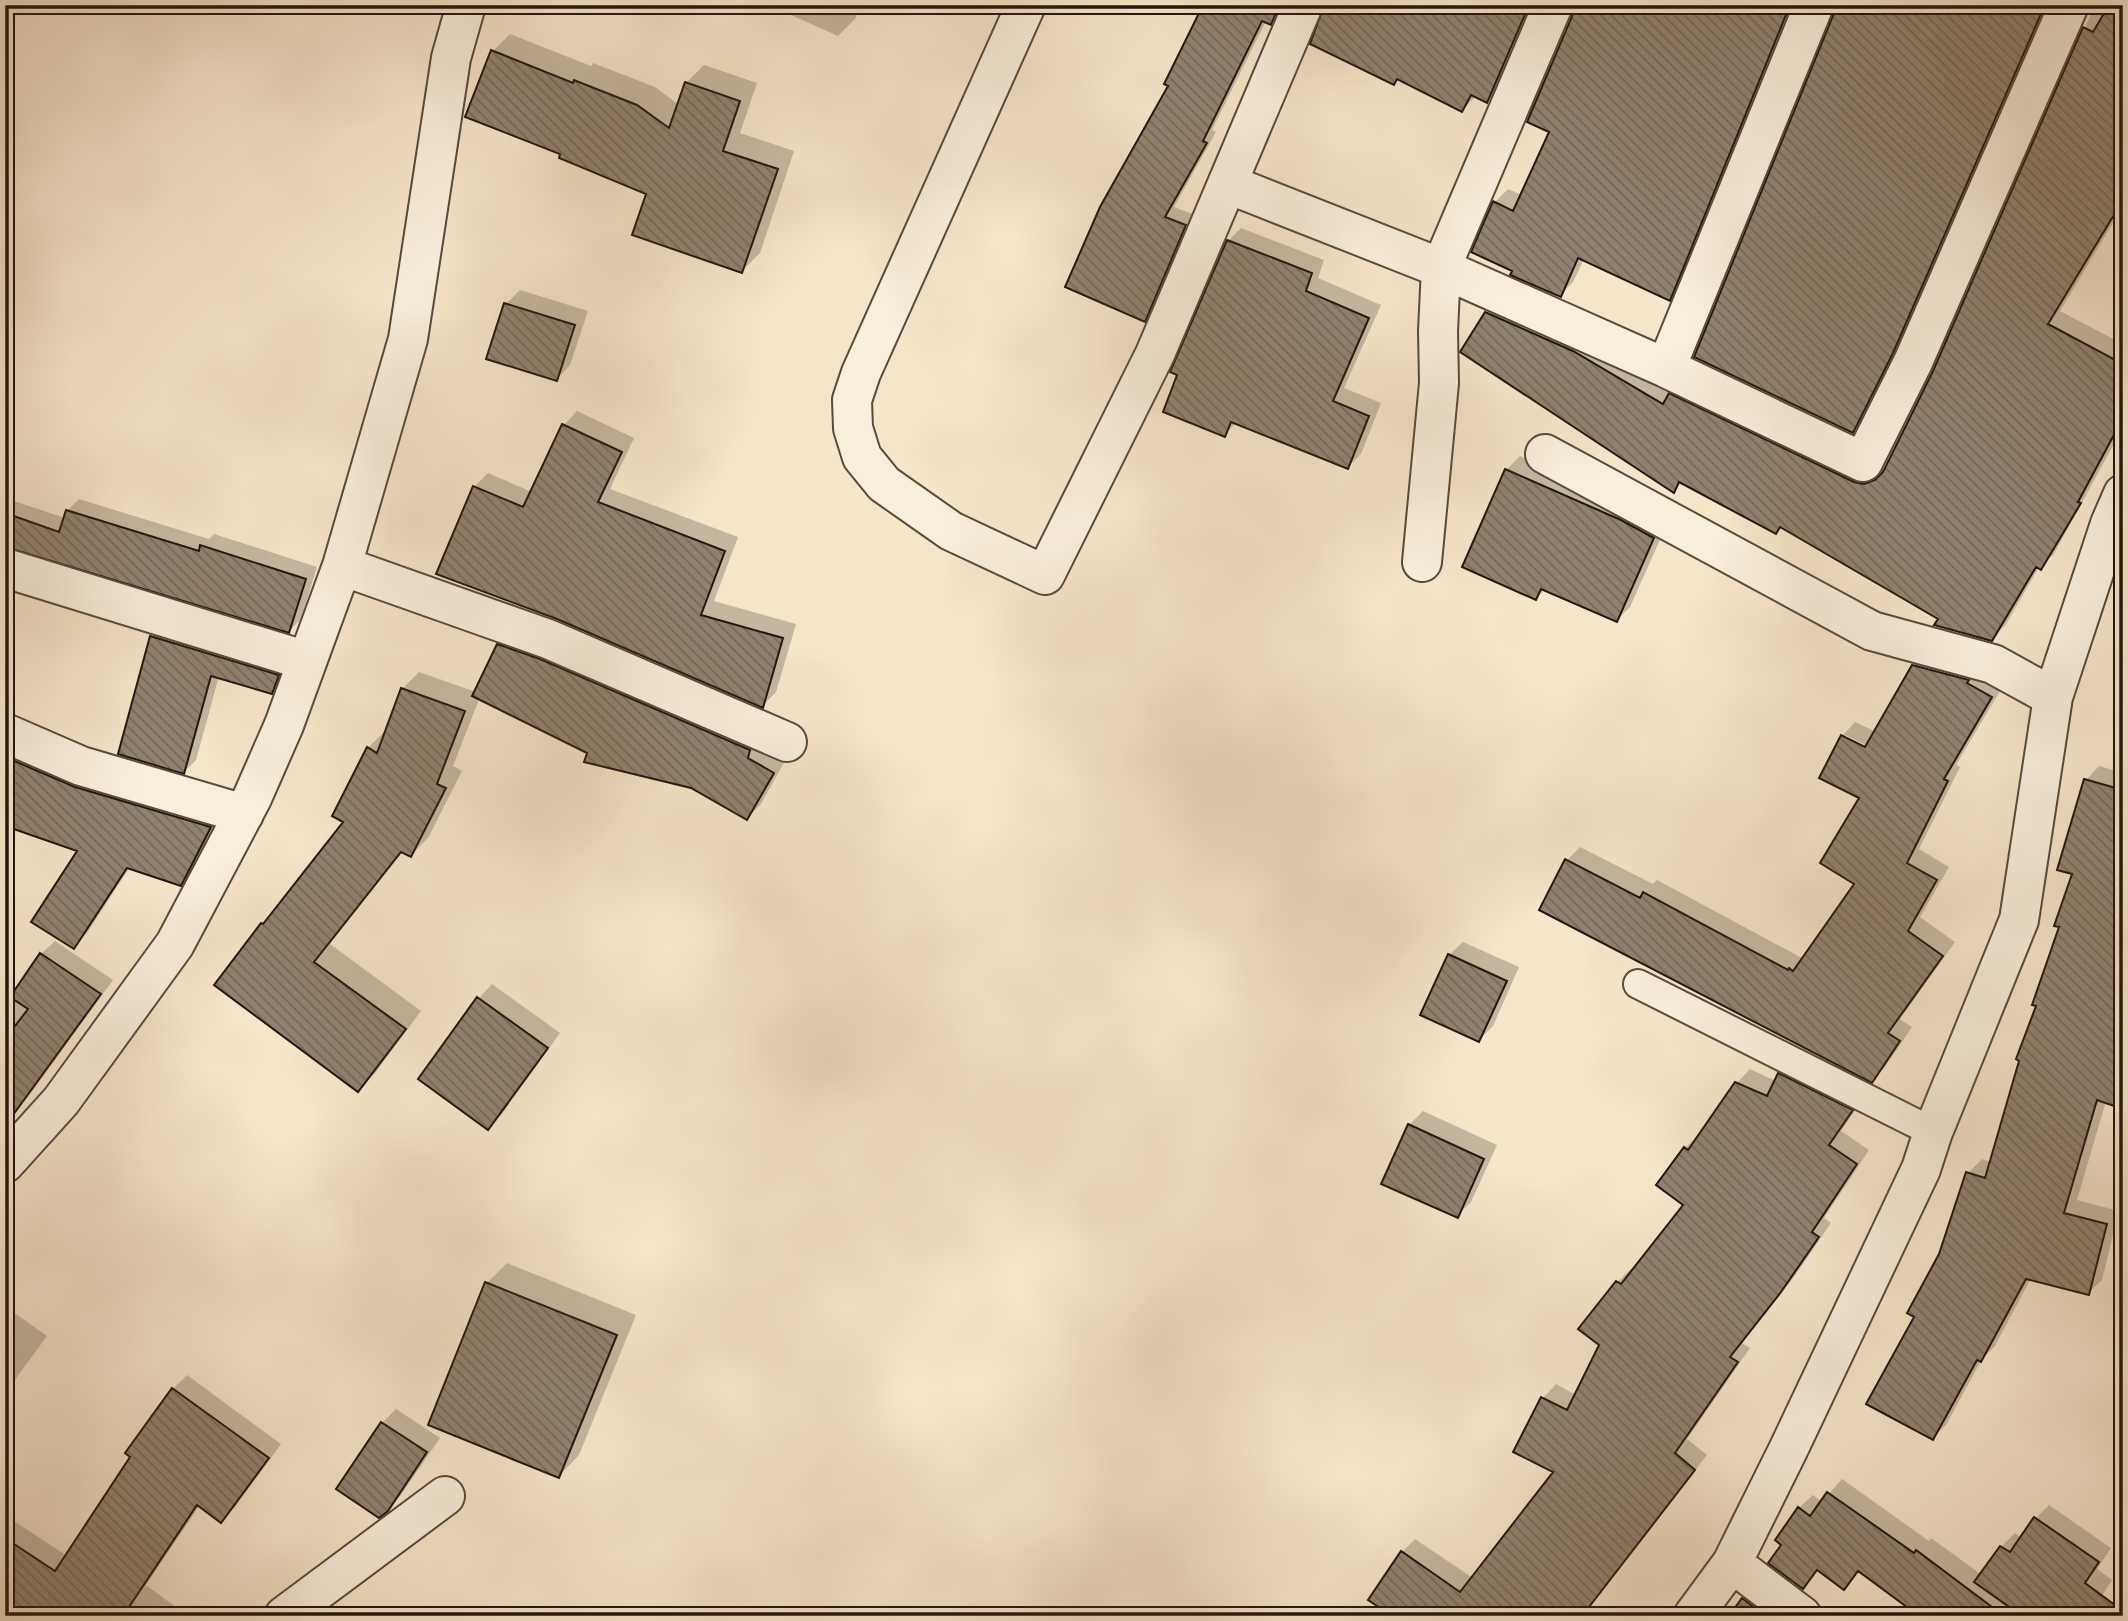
<svg xmlns="http://www.w3.org/2000/svg" width="2128" height="1621" font-family="'Old Standard TT',serif">
<style>
.shadow{fill:#0003;fill-rule:evenodd}
.building{fill:url(#building-back-hatch);stroke:#221611;stroke-width:2}
.lines{fill:none;stroke-linecap:round;stroke-linejoin:round}
.lane-casing{stroke:#574a3f;stroke-width:32}
.street-casing{stroke:#574a3f;stroke-width:42}
.lane{stroke:#f8eedc;stroke-width:28}
.street{stroke:#f8eedc;stroke-width:38}
</style>
<defs>
<pattern id="building-back-hatch" width="6" height="6" patternUnits="userSpaceOnUse" patternTransform="scale(1.75)"><rect width="6" height="6" fill="#908271"/><path d="M-1 5l2 2M0 0l6 6M5-1l2 2" fill="none" stroke="#75695b"/></pattern>
</defs>
<rect width="100%" height="100%" fill="#f5e5c9"/>
<filter id="stains"><feTurbulence type="fractalNoise" baseFrequency=".00286" numOctaves="4"/><feColorMatrix values="0 0 0 0 .2 0 0 0 0 .09 0 0 0 0 .02 0 0 0 .5 -.17"/></filter>
<radialGradient id="worn" r=".72"><stop offset=".6" stop-color="#630" stop-opacity="0"/><stop offset="1" stop-color="#630" stop-opacity=".3"/></radialGradient>
<path class="shadow" d="M 698,5 L 712,5 L 708,10 Z
M 769,5 L 861,5 L 855,19 L 838,36 Z
M 1205,5 L 1284,5 L 1281,13 L 1270,23 L 1266,21 L 1212,130 L 1216,132 L 1174,207 L 1195,215 L 1155,309 L 1145,320 L 1171,86 Z
M 1326,5 L 1536,5 L 1500,88 L 1487,101 L 1476,96 L 1462,110 L 1399,78 L 1394,82 Z
M 1576,5 L 1797,5 L 1682,286 L 1669,299 L 1584,259 L 1573,282 L 1560,295 L 1515,270 L 1495,202 L 1508,189 L 1522,195 L 1551,132 Z
M 1837,5 L 2051,5 L 1906,338 L 1866,418 L 1853,431 Z
M 2092,5 L 2123,5 L 2123,206 L 2060,311 L 2123,344 L 2123,427 L 2054,554 L 2039,567 L 2005,626 L 1991,639 L 1940,619 L 1782,526 L 1776,532 L 1682,482 L 1673,491 L 1487,313 L 1500,299 L 1878,471 L 1886,469 L 1935,371 L 2091,14 Z
M 510,34 L 591,66 L 593,63 L 655,87 L 679,105 L 686,83 L 704,65 L 757,83 L 740,133 L 794,151 L 760,253 L 742,271 L 648,193 L 563,153 L 493,51 Z
M 1241,228 L 1324,260 L 1318,278 L 1381,305 L 1344,388 L 1381,403 L 1361,454 L 1348,467 L 1237,422 L 1224,435 L 1228,241 Z
M 520,290 L 588,311 L 570,365 L 557,379 L 506,304 Z
M 577,411 L 634,438 L 610,489 L 738,537 L 714,601 L 796,624 L 776,692 L 762,706 L 474,487 L 488,473 L 532,492 L 564,425 Z
M 1520,456 L 1635,507 L 1667,524 L 1630,607 L 1617,620 L 1545,589 L 1536,598 L 1464,566 L 1506,470 Z
M 5,498 L 65,518 L 67,511 L 79,499 L 209,539 L 214,534 L 317,567 L 301,619 L 289,631 L 5,545 Z
M 5,573 L 16,579 L 5,615 Z
M 164,625 L 290,663 L 284,680 L 271,692 L 219,676 L 196,760 L 184,772 L 120,753 L 152,637 Z
M 513,631 L 786,759 L 761,804 L 747,818 L 692,787 L 589,752 L 480,697 L 453,766 L 462,771 L 428,838 L 411,855 L 403,851 L 330,944 L 421,1011 L 375,1073 L 358,1090 L 262,924 L 275,911 L 346,822 L 368,748 L 385,731 L 402,689 L 419,672 L 476,692 L 499,645 Z
M 1927,652 L 2000,691 L 1956,765 L 1960,767 L 1919,849 L 1949,867 L 1920,917 L 1955,942 L 1900,1019 L 1912,1027 L 1885,1067 L 1871,1080 L 1567,860 L 1580,847 L 1653,884 L 1657,880 L 1802,958 L 1857,883 L 1861,797 L 1842,736 L 1855,722 L 1876,732 L 1914,666 ZM 1845,735 L 1874,749 L 1872,753 L 1845,738 Z
M 5,735 L 223,813 L 194,870 L 180,884 L 130,867 L 87,933 L 73,947 L 80,850 L 5,824 Z
M 2099,766 L 2123,773 L 2123,1107 L 2106,1101 L 2077,1200 L 2119,1211 L 2102,1280 L 2088,1293 L 2031,1278 L 1995,1346 L 1982,1359 L 1946,1425 L 1932,1438 L 1916,1316 L 1940,1255 L 1968,1173 L 1982,1159 L 1991,1162 L 2061,926 L 2074,873 L 2086,780 Z
M 55,941 L 113,980 L 28,1097 L 15,1110 L 5,1103 L 5,994 L 11,999 L 41,954 Z
M 1463,942 L 1519,967 L 1493,1026 L 1479,1040 L 1449,955 Z
M 492,984 L 560,1033 L 502,1114 L 488,1127 L 420,1078 L 479,998 Z
M 1793,1060 L 1865,1096 L 1841,1131 L 1869,1150 L 1824,1218 L 1831,1223 L 1794,1277 L 1742,1343 L 1750,1348 L 1687,1439 L 1707,1455 L 1583,1616 L 1395,1616 L 1402,1552 L 1415,1539 L 1473,1578 L 1555,1472 L 1515,1451 L 1543,1398 L 1556,1384 L 1576,1395 L 1601,1344 L 1617,1282 L 1631,1269 L 1634,1271 L 1686,1205 L 1685,1148 L 1698,1135 L 1700,1136 L 1737,1083 L 1750,1069 L 1776,1081 L 1779,1074 Z
M 1423,1111 L 1497,1145 L 1471,1202 L 1457,1216 L 1409,1125 Z
M 507,1263 L 636,1315 L 579,1455 L 559,1476 L 487,1283 Z
M 5,1306 L 47,1336 L 6,1392 L 15,1399 L 5,1414 Z
M 187,1375 L 281,1444 L 235,1507 L 221,1521 L 200,1505 L 146,1585 L 188,1616 L 22,1616 L 5,1604 L 5,1515 L 67,1556 L 132,1456 L 127,1453 L 173,1389 Z
M 396,1409 L 440,1438 L 401,1495 L 387,1510 L 339,1488 L 382,1423 Z
M 1842,1479 L 1929,1541 L 1931,1538 L 1982,1575 L 2001,1547 L 2015,1533 L 2022,1538 L 2036,1518 L 2049,1505 L 2111,1548 L 2097,1569 L 2112,1580 L 2089,1616 L 1922,1616 L 1860,1570 L 1844,1587 L 1819,1569 L 1802,1587 L 1784,1544 L 1799,1508 L 1813,1495 L 1822,1502 Z
M 1750,1593 L 1780,1616 L 1732,1616 Z"/>
<path class="building" d="M 1203,5 L 1279,5 L 1271,25 L 1262,21 L 1203,141 L 1207,143 L 1165,217 L 1186,225 L 1145,322 L 1065,287 L 1100,207 L 1168,86 L 1164,84 Z
M 1324,5 L 1529,5 L 1487,103 L 1471,95 L 1462,112 L 1397,79 L 1394,85 L 1310,44 Z
M 1574,5 L 1790,5 L 1670,301 L 1578,258 L 1561,297 L 1510,275 L 1512,271 L 1471,252 L 1493,201 L 1513,211 L 1549,132 L 1527,122 L 1573,14 Z
M 1835,5 L 2044,7 L 1893,353 L 1853,433 L 1694,357 L 1834,13 Z
M 2109,5 L 2123,5 L 2123,200 L 2048,324 L 2123,364 L 2123,418 L 2078,502 L 2081,503 L 2041,570 L 2036,567 L 1992,641 L 1934,625 L 1938,619 L 1780,527 L 1776,534 L 1679,482 L 1674,493 L 1460,352 L 1485,312 L 1573,351 L 1663,404 L 1669,393 L 1854,482 L 1864,484 L 1875,480 L 1883,472 L 1933,371 L 2083,27 L 2093,32 Z
M 491,50 L 573,83 L 574,80 L 637,105 L 669,128 L 685,82 L 740,101 L 723,151 L 778,169 L 742,273 L 632,235 L 646,194 L 559,158 L 560,154 L 465,117 Z
M 1227,240 L 1312,273 L 1306,291 L 1369,318 L 1333,401 L 1369,416 L 1348,469 L 1231,422 L 1225,437 L 1163,412 L 1177,375 L 1170,372 Z
M 504,303 L 575,325 L 557,381 L 486,359 Z
M 562,424 L 622,452 L 598,502 L 725,551 L 701,615 L 783,638 L 763,708 L 557,619 L 436,574 L 473,486 L 523,507 Z
M 1505,469 L 1621,520 L 1654,538 L 1617,622 L 1541,589 L 1536,600 L 1462,567 Z
M 66,510 L 199,551 L 200,545 L 306,579 L 289,633 L 5,547 L 5,513 L 59,532 Z
M 150,636 L 279,675 L 272,694 L 211,676 L 184,774 L 118,754 Z
M 497,644 L 540,659 L 750,750 L 748,758 L 774,773 L 747,820 L 691,788 L 584,762 L 587,753 L 472,696 Z
M 1912,665 L 1969,680 L 1967,683 L 1992,697 L 1944,779 L 1948,781 L 1907,863 L 1937,880 L 1908,931 L 1943,956 L 1888,1033 L 1900,1041 L 1872,1083 L 1539,910 L 1565,859 L 1640,898 L 1643,892 L 1788,970 L 1789,968 L 1793,971 L 1854,884 L 1820,863 L 1859,798 L 1819,778 L 1841,735 L 1865,747 Z
M 401,688 L 465,711 L 437,784 L 446,788 L 411,857 L 401,852 L 314,962 L 406,1029 L 358,1092 L 214,985 L 261,923 L 263,924 L 343,822 L 332,816 L 367,747 L 377,753 Z
M 5,757 L 75,787 L 211,827 L 181,886 L 127,868 L 74,949 L 31,922 L 77,851 L 5,826 Z
M 2084,779 L 2123,790 L 2123,1109 L 2097,1100 L 2064,1213 L 2107,1224 L 2089,1295 L 2026,1279 L 1981,1362 L 1977,1360 L 1933,1440 L 1866,1404 L 1914,1317 L 1907,1313 L 1939,1254 L 1966,1172 L 1985,1178 L 2019,1061 L 2016,1059 L 2036,1006 L 2032,1005 L 2059,927 L 2054,926 L 2072,874 L 2057,870 Z
M 40,953 L 101,994 L 5,1126 L 5,1039 L 28,1009 L 10,997 Z
M 1448,954 L 1507,981 L 1479,1042 L 1420,1015 Z
M 477,997 L 548,1048 L 488,1130 L 418,1079 Z
M 1778,1073 L 1853,1110 L 1829,1145 L 1857,1164 L 1812,1232 L 1819,1237 L 1781,1292 L 1730,1357 L 1738,1362 L 1675,1453 L 1695,1470 L 1582,1616 L 1392,1616 L 1368,1600 L 1401,1551 L 1460,1592 L 1553,1472 L 1513,1452 L 1541,1397 L 1567,1410 L 1599,1345 L 1578,1329 L 1616,1281 L 1621,1284 L 1683,1205 L 1656,1185 L 1684,1147 L 1688,1150 L 1735,1082 L 1767,1096 Z
M 1408,1124 L 1484,1159 L 1458,1218 L 1381,1184 Z
M 485,1282 L 617,1335 L 559,1478 L 428,1425 Z
M 172,1388 L 269,1458 L 221,1523 L 197,1505 L 123,1616 L 19,1616 L 5,1606 L 5,1538 L 55,1571 L 130,1457 L 125,1453 Z
M 381,1422 L 427,1452 L 388,1511 L 379,1518 L 336,1489 Z
M 1827,1492 L 1914,1553 L 1916,1550 L 2004,1616 L 1919,1616 L 1858,1571 L 1844,1590 L 1817,1570 L 1803,1589 L 1768,1563 L 1781,1545 L 1775,1540 L 1798,1507 L 1810,1516 Z
M 2034,1517 L 2099,1562 L 2085,1583 L 2123,1611 L 2123,1616 L 2022,1616 L 1974,1582 L 2000,1546 L 2010,1552 Z
M 1742,1598 L 1765,1616 L 1729,1616 Z"/>
<g class="lines">
<g class="lane-casing">
<path id="lane" d="M 1638,984 L 1933,1132"/>
</g>
<g class="street-casing">
<path id="street" d="M 1026,5 L 861,373 L 852,400 L 853,428 L 862,457 L 884,484 L 951,531 L 1045,575 L 1155,354 L 1303,5
M 1228,184 L 1441,268 L 1666,368 L 1863,462 L 1913,362 L 2069,5
M 1666,368 L 1814,5
M 1545,454 L 1872,631 L 1993,664 L 2053,697
M 1422,562 L 1439,383 L 1438,331 L 1441,268 L 1553,5
M 342,566 L 548,639 L 787,742
M 5,568 L 307,661
M 5,733 L 81,766 L 244,814
M 5,1163 L 61,1101 L 175,944 L 252,798 L 284,725 L 342,566 L 408,339 L 451,58 L 466,5
M 1732,1563 L 1802,1616
M 284,1616 L 445,1496
M 1693,1616 L 1732,1563 L 1789,1448 L 1921,1169 L 1933,1132 L 2019,920 L 2053,697 L 2110,524 L 2123,494"/>
</g>
<use href="#lane" class="lane"/>
<use href="#street" class="street"/>
</g>
<rect width="2128" height="1621" fill="none" stroke="#f5e5c9" stroke-width="28"/>
<rect x="7" y="7" width="2114" height="1607" fill="none" stroke="#221611" stroke-width="3.5"/>
<rect x="14" y="14" width="2100" height="1593" fill="none" stroke="#221611" stroke-width="2"/>
<rect width="100%" height="100%" filter="url(#stains)"/>
<rect width="100%" height="100%" fill="url(#worn)"/>
</svg>
